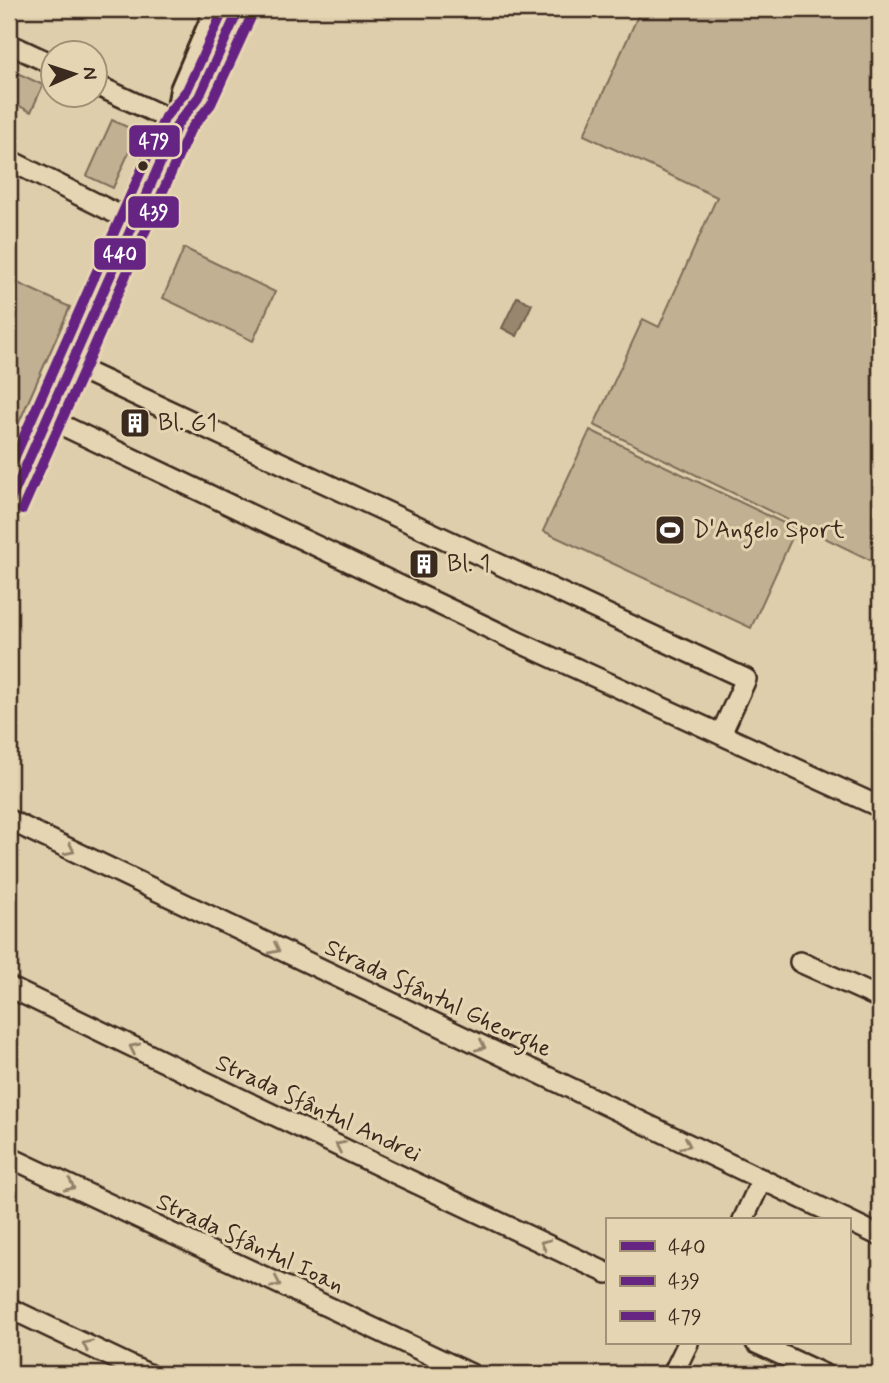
<svg xmlns="http://www.w3.org/2000/svg" width="889" height="1383" font-family="Mynerve,sans-serif">
<style>
.green{fill:#c1b092;stroke:#7e6d58;stroke-width:2}
.water{fill:#98876e;stroke:#73624e;stroke-width:2}
.lines{fill:none;stroke-linecap:round;stroke-linejoin:round}
.minor-casing{stroke:#3b2a1e;stroke-width:24}
.major-casing{stroke:#3b2a1e;stroke-width:32}
.minor{stroke:#e6d5b2;stroke-width:19}
.major{stroke:#e6d5b2;stroke-width:26}
.bus-1-casing{stroke:#e6d5b2;stroke-width:16}
.bus-2-casing{stroke:#e6d5b2;stroke-width:16}
.bus-3-casing{stroke:#e6d5b2;stroke-width:16}
.bus-1{stroke:#662483;stroke-width:10}
.bus-2{stroke:#662483;stroke-width:10}
.bus-3{stroke:#662483;stroke-width:10}
.oneway{stroke:#908068}
.bus-dot{fill:#3b2a1e;stroke:#e6d5b2;stroke-width:2.5}
.labels{text-anchor:middle;dominant-baseline:central;stroke-width:6;stroke-linejoin:round;paint-order:stroke}
.poi-label{font-size:24px;fill:#3b2a1e;stroke:#e6d5b2;text-anchor:start}
.street-label{font-size:24px;fill:#3b2a1e;stroke:#e6d5b2}
.line-badge{stroke:#e6d5b2;stroke-width:2.5}
.badge-label{font-size:19px;text-anchor:middle;font-weight:bold;fill:#fff}
</style>
<rect width="100%" height="100%" fill="#dfceac"/>
<filter id="ink" filterUnits="userSpaceOnUse"><feTurbulence type="fractalNoise" baseFrequency=".0143" numOctaves="2"/><feDisplacementMap in="SourceGraphic" scale="14" xChannelSelector="R" yChannelSelector="G"/><feConvolveMatrix kernelMatrix="1 2 1 2 8 2 1 2 1" color-interpolation-filters="sRGB"/></filter>
<g filter="url(#ink)">
<path class="green" d="M 641,9 L 880,9 L 880,565 L 594,425 L 643,319 L 659,327 L 717,197 L 584,135 Z
M 9,69 L 43,85 L 31,112 L 9,101 Z
M 112,120 L 138,132 L 113,188 L 87,176 Z
M 184,248 L 275,292 L 253,341 L 163,298 Z
M 9,279 L 70,307 L 9,445 Z
M 590,430 L 796,529 L 751,628 L 543,531 Z"/>
<path class="water" d="M 517,297 L 532,304 L 517,336 L 502,328 Z"/>
<g class="lines">
<g class="minor-casing">
<path id="minor" d="M 9,44 L 52,64
M 94,84 L 178,123
M 9,160 L 119,215
M 71,365 L 746,679 L 721,734
M 47,418 L 514,640 L 880,807
M 9,820 L 847,1220
M 800,962 L 880,998
M 9,987 L 390,1171 L 607,1273
M 9,1157 L 471,1374
M 743,1220 L 762,1179
M 849,1221 L 880,1236
M 9,1308 L 148,1374
M 756,1343 L 823,1374
M 673,1374 L 688,1343"/>
</g>
<g class="major-casing">
<path id="major" d="M 221,49 L 239,9
M 9,504 L 178,123 L 184,90 L 219,9"/>
</g>
<use href="#minor" class="minor"/>
<use href="#major" class="major"/>
<g class="bus-1-casing">
<path id="bus-1" d="M 9,504 L 178,123 L 199,97 L 239,9"/>
</g>
<g class="bus-2-casing">
<path id="bus-2" d="M 22,510 L 190,130 L 211,104 L 252,15"/>
</g>
<g class="bus-3-casing">
<path id="bus-3" d="M 9,470 L 165,117 L 187,90 L 224,9"/>
</g>
<use href="#bus-1" class="bus-1"/>
<use href="#bus-2" class="bus-2"/>
<use href="#bus-3" class="bus-3"/>
</g>
<defs><path id="oneway-chevron" d="M-2-3.5L2.5 0L-2 3.5" fill="none" stroke-width="1.6" stroke-linecap="round" stroke-linejoin="round" transform="scale(1.75)"/></defs>
<g class="oneway">
<use href="#oneway-chevron" transform="translate(70 850) rotate(26)"/>
<use href="#oneway-chevron" transform="translate(275 949) rotate(26)"/>
<use href="#oneway-chevron" transform="translate(481 1046) rotate(25)"/>
<use href="#oneway-chevron" transform="translate(134 1048) rotate(-154)"/>
<use href="#oneway-chevron" transform="translate(686 1144) rotate(25)"/>
<use href="#oneway-chevron" transform="translate(340 1146) rotate(-154)"/>
<use href="#oneway-chevron" transform="translate(70 1186) rotate(25)"/>
<use href="#oneway-chevron" transform="translate(545 1244) rotate(-155)"/>
<use href="#oneway-chevron" transform="translate(276 1283) rotate(25)"/>
<use href="#oneway-chevron" transform="translate(87 1345) rotate(-155)"/>
</g>
</g>
<defs>
<g id="building-square" transform="scale(1.575)"><rect x="-9" y="-9" width="18" height="18" rx="4" fill="#3b2a1e" stroke="#e6d5b2"/><path d="M-4-6H4V6H1V3H-1V6H-4ZM-2.5-4.3h1.7v1.8h-1.7ZM.8-4.3h1.7v1.8H.8ZM-2.5-1h1.7V.8h-1.7ZM.8-1h1.7V.8H.8Z" fill="#fff"/></g>
<g id="stadium-square" transform="scale(1.575)"><rect x="-9" y="-9" width="18" height="18" rx="4" fill="#3b2a1e" stroke="#e6d5b2"/><path d="M0-5a6.5 5 0 1 0 0 10a6.5 5 0 1 0 0-10ZM-3.5-1.8h7v3.6h-7Z" fill="#fff"/></g>
</defs>
<g fill-rule="evenodd">
<use href="#building-square" x="135" y="423"/>
<use href="#stadium-square" x="670" y="530"/>
<use href="#building-square" x="424" y="564"/>
</g>
<circle class="bus-dot" cx="143" cy="166" r="6"/>
<g class="labels">
<g class="poi-label">
<text x="158" y="423">Bl. G1</text>
<text x="693" y="530">D'Angelo Sport</text>
<text x="447" y="564">Bl. 1</text>
</g>
<g class="street-label">
<text transform="translate(438 999) rotate(25)">Strada Sfântul Gheorghe</text>
<text transform="translate(318 1109) rotate(25)">Strada Sfântul Andrei</text>
<text transform="translate(250 1244) rotate(25)">Strada Sfântul Ioan</text>
</g>
</g>
<g class="line-badge">
<rect x="128" y="124" width="53" height="34" rx="7" fill="#662483"/>
<rect x="127" y="195" width="53" height="34" rx="7" fill="#662483"/>
<rect x="93" y="237" width="54" height="34" rx="7" fill="#662483"/>
</g>
<g class="badge-label">
<text x="154" y="148">479</text>
<text x="154" y="219">439</text>
<text x="120" y="261">440</text>
</g>
<rect width="889" height="1383" fill="none" stroke="#e6d5b2" stroke-width="35"/>
<rect x="18" y="18" width="854" height="1348" fill="none" stroke="#3b2a1e" stroke-width="2.5" filter="url(#ink)"/>
<rect x="606" y="1218" width="245" height="126" fill="#e6d5b2" stroke="#a29177" stroke-width="2"/>
<rect x="620" y="1241" width="35" height="10" fill="#662483" stroke="#a29177" stroke-width="2"/>
<text x="668" y="1254" font-size="21" fill="#3b2a1e">440</text>
<rect x="620" y="1276" width="35" height="10" fill="#662483" stroke="#a29177" stroke-width="2"/>
<text x="668" y="1288" font-size="21" fill="#3b2a1e">439</text>
<rect x="620" y="1311" width="35" height="10" fill="#662483" stroke="#a29177" stroke-width="2"/>
<text x="668" y="1324" font-size="21" fill="#3b2a1e">479</text>
<g transform="translate(74 74) rotate(87)"><circle r="33" fill="#e6d5b2" stroke="#a29177" stroke-width="2"/>
<path d="M0-5L12 26L0 18L-12 26Z" fill="#3b2a1e"/>
<text y="-10" font-size="19" font-weight="bold" text-anchor="middle" fill="#3b2a1e">N</text>
</g>
</svg>
